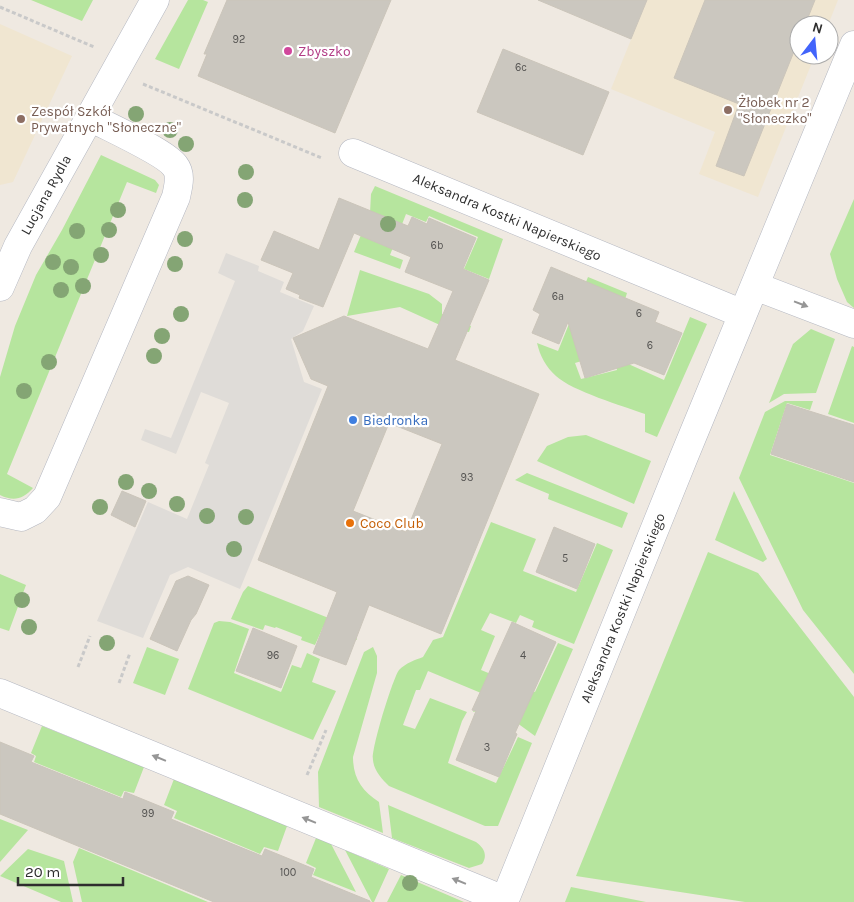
<svg xmlns="http://www.w3.org/2000/svg" width="854" height="902" font-family="Karla,sans-serif">
<style>
.education{fill:#f0e6d1}
.green{fill:#b6e59e}
.plaza{fill:#dfdcd8}
.building{fill:#cbc7bf;stroke:#cbc5ba;fill-rule:evenodd}
.lines{fill:none;stroke-linecap:round;stroke-linejoin:round}
.minor-casing{stroke:#b4b7c1;stroke-width:29}
.path{stroke:#c9c9c9;stroke-width:3;stroke-dasharray:4 2.5;stroke-linecap:butt}
.minor{stroke:#fff;stroke-width:28}
.tree{fill:#84a574}
.oneway{fill:#969696}
.hotel-dot{fill:#d1479c;stroke:#fff;stroke-width:2}
.education-dot{fill:#8d6e63;stroke:#fff;stroke-width:2}
.shop-dot{fill:#3f7fe0;stroke:#fff;stroke-width:2}
.food-dot{fill:#e8710a;stroke:#fff;stroke-width:2}
.labels{text-anchor:middle;dominant-baseline:central;stroke-width:4.5;stroke-linejoin:round;paint-order:stroke}
.number-label{font-size:11px;fill:#555452}
.hotel-label{font-size:14px;fill:#b23c85;stroke:#fff;text-anchor:start}
.education-label{font-size:14px;fill:#785e54;stroke:#fff;text-anchor:start}
.street-label{font-size:14px;fill:#2e2e2e;stroke:#fff}
.shop-label{font-size:14px;fill:#366cbe;stroke:#fff;text-anchor:start}
.food-label{font-size:14px;fill:#c56008;stroke:#fff;text-anchor:start}
</style>
<rect width="100%" height="100%" fill="#efe9e1"/>
<path class="education" d="M 647,0 L 838,0 L 828,25 L 799,25 L 799,55 L 815,55 L 758,197 L 699,174 L 715,132 L 611,89 Z
M 0,24 L 72,56 L 13,182 L 0,185 Z"/>
<path class="green" d="M 31,0 L 93,0 L 82,21 Z
M 188,0 L 203,0 L 208,2 L 179,69 L 155,59 Z
M 101,155 L 155,180 L 159,185 L 156,193 L 127,182 L 7,474 L 33,488 C 23,499 14,502 0,495 L 0,377 L 15,326 L 36,275 L 62,230 Z
M 375,186 L 503,239 L 489,279 L 464,269 L 478,237 L 429,216 L 426,222 L 406,214 L 390,255 L 403,260 L 400,269 L 354,252 L 370,213 L 371,194 Z
M 854,199 L 854,308 L 847,302 L 837,279 L 830,254 Z
M 360,270 L 429,294 L 442,304 L 442,314 L 471,326 L 469,332 L 451,330 L 400,307 L 347,316 Z
M 588,277 L 627,293 L 608,353 L 575,363 L 581,379 L 617,370 L 615,358 L 664,380 L 690,317 L 707,324 L 657,437 L 645,432 L 645,414 C 623,406 572,391 556,376 C 546,367 540,356 537,343 L 558,351 Z
M 811,329 L 835,339 L 816,393 L 784,394 L 769,403 L 793,344 Z
M 852,346 L 854,347 L 854,423 L 828,414 Z
M 785,401 L 813,401 L 810,410 L 787,403 L 770,455 L 854,483 L 854,674 L 803,610 L 739,478 L 765,412 Z
M 586,435 L 651,461 L 634,504 L 537,461 L 547,446 L 568,437 Z
M 527,473 L 628,513 L 622,528 L 548,499 L 549,494 L 515,480 Z
M 734,491 L 767,559 L 763,562 L 715,540 Z
M 491,522 L 536,539 L 523,571 L 576,592 L 597,543 L 613,550 L 574,644 L 532,627 L 534,621 L 520,615 L 516,623 L 490,613 L 481,630 L 495,636 L 481,670 L 535,692 L 558,643 L 573,649 L 535,736 L 513,720 L 486,709 L 473,712 L 481,693 L 428,671 L 420,690 L 416,690 L 403,725 L 415,729 L 430,698 L 467,712 L 462,721 L 448,763 L 496,783 L 518,737 L 532,743 L 498,826 L 485,826 L 389,786 C 382,779 374,771 373,760 C 371,749 393,678 399,670 C 406,663 415,660 423,657 L 433,640 L 443,637 Z
M 708,552 L 758,573 L 854,697 L 854,902 L 745,902 L 576,876 Z
M 0,574 L 26,585 L 9,631 L 0,628 Z
M 248,586 L 354,628 L 357,640 L 323,627 L 315,645 L 301,640 L 302,637 L 276,627 L 275,628 L 265,625 L 263,630 L 231,619 L 243,592 Z
M 219,621 L 230,622 L 249,629 L 234,673 L 281,692 L 292,665 L 301,668 L 307,653 L 320,659 L 312,682 L 336,691 L 313,740 L 188,689 L 214,623 Z
M 147,647 L 179,659 L 165,695 L 133,683 Z
M 373,647 L 377,656 L 377,673 L 353,757 C 353,778 362,791 379,802 L 383,833 L 319,807 L 318,772 L 364,652 Z
M 42,726 L 144,767 L 134,793 L 124,791 L 121,797 L 34,762 L 36,756 L 31,753 Z
M 174,779 L 287,826 L 278,851 L 264,847 L 260,854 L 174,818 L 177,811 L 164,805 Z
M 388,805 L 476,842 C 484,848 488,855 482,864 L 469,868 L 392,838 Z
M 0,819 L 28,830 L 0,862 Z
M 316,838 L 330,842 L 356,892 L 313,875 L 316,868 L 306,863 Z
M 79,848 L 208,902 L 82,902 L 73,862 Z
M 28,849 L 64,861 L 73,902 L 61,902 L 0,876 Z
M 345,850 L 389,869 L 374,902 L 372,902 Z
M 401,875 L 464,902 L 387,902 Z
M 571,887 L 646,902 L 565,902 Z"/>
<path class="plaza" d="M 226,253 L 259,266 L 258,271 L 284,282 L 280,292 L 314,306 L 303,331 L 291,339 L 304,382 L 322,389 L 240,589 L 188,567 L 170,575 L 143,638 L 97,621 L 148,502 L 187,519 L 209,465 L 205,463 L 229,403 L 201,392 L 176,454 L 141,440 L 145,429 L 171,438 L 235,281 L 218,273 Z"/>
<path class="building" d="M 227,0 L 391,0 L 335,133 L 198,76 L 207,54 L 204,54 Z
M 538,0 L 647,0 L 631,39 Z
M 705,0 L 815,0 L 805,25 L 799,25 L 799,39 L 744,176 L 716,166 L 739,104 L 674,78 Z
M 503,49 L 609,92 L 583,155 L 477,112 Z
M 339,198 L 408,226 L 412,217 L 427,224 L 429,218 L 476,238 L 463,269 L 489,280 L 455,360 L 539,394 L 441,634 L 369,605 L 346,665 L 313,653 L 337,592 L 258,560 L 328,386 L 311,379 L 293,338 L 344,316 L 428,349 L 453,291 L 405,272 L 411,257 L 354,233 L 323,307 L 299,298 L 300,295 L 286,289 L 293,273 L 261,260 L 274,231 L 319,250 ZM 389,423 L 442,444 L 406,532 L 353,511 Z
M 551,267 L 659,312 L 655,322 L 682,333 L 664,375 L 634,363 L 585,378 L 568,322 L 559,344 L 532,333 L 540,314 L 533,310 Z
M 787,404 L 854,425 L 854,482 L 771,454 Z
M 122,491 L 146,501 L 135,527 L 111,515 Z
M 554,527 L 595,544 L 577,589 L 536,572 Z
M 188,576 L 209,585 L 196,614 L 191,620 L 177,651 L 150,639 L 176,581 Z
M 512,622 L 556,642 L 515,733 L 517,734 L 499,777 L 456,760 L 476,711 L 472,710 Z
M 253,628 L 297,646 L 281,688 L 236,671 Z
M 0,742 L 34,756 L 31,762 L 123,799 L 125,792 L 174,812 L 171,819 L 262,856 L 265,849 L 314,869 L 311,877 L 370,901 L 370,902 L 214,902 L 0,814 Z"/>
<g class="lines">
<g class="minor-casing">
<path id="minor" d="M 353,153 L 743,314
M 755,286 L 854,324
M 0,287 L 18,246 L 155,0
M 0,512 L 21,517 L 35,510 L 47,497 L 176,197 C 178,187 182,175 175,166 C 165,152 108,127 90,117
M 0,693 L 504,900
M 504,902 L 683,459 L 854,45"/>
</g>
<path class="path" d="M 0,7 L 94,47
M 143,84 L 322,158
M 78,667 L 90,636
M 119,683 L 130,653
M 307,775 L 326,730"/>
<use href="#minor" class="minor"/>
</g>
<g class="tree">
<circle cx="136" cy="114" r="8"/>
<circle cx="170" cy="130" r="8"/>
<circle cx="186" cy="144" r="8"/>
<circle cx="246" cy="172" r="8"/>
<circle cx="245" cy="200" r="8"/>
<circle cx="118" cy="210" r="8"/>
<circle cx="388" cy="224" r="8"/>
<circle cx="109" cy="230" r="8"/>
<circle cx="77" cy="231" r="8"/>
<circle cx="185" cy="239" r="8"/>
<circle cx="101" cy="255" r="8"/>
<circle cx="53" cy="262" r="8"/>
<circle cx="175" cy="264" r="8"/>
<circle cx="71" cy="267" r="8"/>
<circle cx="83" cy="286" r="8"/>
<circle cx="61" cy="290" r="8"/>
<circle cx="181" cy="314" r="8"/>
<circle cx="162" cy="336" r="8"/>
<circle cx="154" cy="356" r="8"/>
<circle cx="49" cy="362" r="8"/>
<circle cx="24" cy="391" r="8"/>
<circle cx="126" cy="482" r="8"/>
<circle cx="149" cy="491" r="8"/>
<circle cx="177" cy="504" r="8"/>
<circle cx="100" cy="507" r="8"/>
<circle cx="207" cy="516" r="8"/>
<circle cx="246" cy="517" r="8"/>
<circle cx="234" cy="549" r="8"/>
<circle cx="22" cy="600" r="8"/>
<circle cx="29" cy="627" r="8"/>
<circle cx="107" cy="643" r="8"/>
<circle cx="410" cy="883" r="8"/>
</g>
<defs><path id="oneway-solid" d="M-6-.8H1V-3.2L6.5 0L1 3.2V.8H-6Z" transform="scale(1.25)"/></defs>
<g class="oneway">
<use href="#oneway-solid" transform="translate(801 304) rotate(21)"/>
<use href="#oneway-solid" transform="translate(159 758) rotate(-158)"/>
<use href="#oneway-solid" transform="translate(309 820) rotate(-158)"/>
<use href="#oneway-solid" transform="translate(459 881) rotate(-158)"/>
</g>
<circle class="hotel-dot" cx="288" cy="51" r="5"/>
<g class="education-dot">
<circle cx="728" cy="110" r="5"/>
<circle cx="21" cy="119" r="5"/>
</g>
<circle class="shop-dot" cx="353" cy="420" r="5"/>
<circle class="food-dot" cx="350" cy="523" r="5"/>
<g class="labels">
<g class="number-label">
<text x="239" y="39">92</text>
<text x="521" y="67">6c</text>
<text x="437" y="245">6b</text>
<text x="558" y="296">6a</text>
<text x="639" y="313">6</text>
<text x="650" y="345">6</text>
<text x="467" y="477">93</text>
<text x="565" y="558">5</text>
<text x="273" y="655">96</text>
<text x="523" y="655">4</text>
<text x="487" y="747">3</text>
<text x="148" y="813">99</text>
<text x="288" y="872">100</text>
</g>
<g class="hotel-label">
<text x="298" y="51">Zbyszko</text>
</g>
<g class="education-label">
<text x="738" y="102">Żłobek nr 2<tspan x="738" dy="16">"Słoneczko"</tspan></text>
<text x="31" y="111">Zespół Szkół<tspan x="31" dy="16">Prywatnych "Słoneczne"</tspan></text>
</g>
<g class="street-label">
<text transform="translate(46 195) rotate(-61)">Lucjana Rydla</text>
<text transform="translate(507 217) rotate(23)">Aleksandra Kostki Napierskiego</text>
<text transform="translate(623 608) rotate(-68)">Aleksandra Kostki Napierskiego</text>
</g>
<g class="shop-label">
<text x="363" y="420">Biedronka</text>
</g>
<g class="food-label">
<text x="360" y="523">Coco Club</text>
</g>
</g>
<g transform="translate(814 40) rotate(16)"><circle r="24" fill="#ffffff" stroke="#ababab"/>
<path d="M0-4L9 19L0 12L-9 19Z" fill="#4264fb"/>
<text y="-8" font-size="14" font-weight="bold" text-anchor="middle" fill="#2e2e2e">N</text>
</g>
<path d="M18 877v8h105v-8" fill="none" stroke="#2e2e2e" stroke-width="2.5"/>
<text x="25" y="877" font-size="15" fill="#2e2e2e" stroke="#ffffff" stroke-width="4" paint-order="stroke">20 m</text>
</svg>
